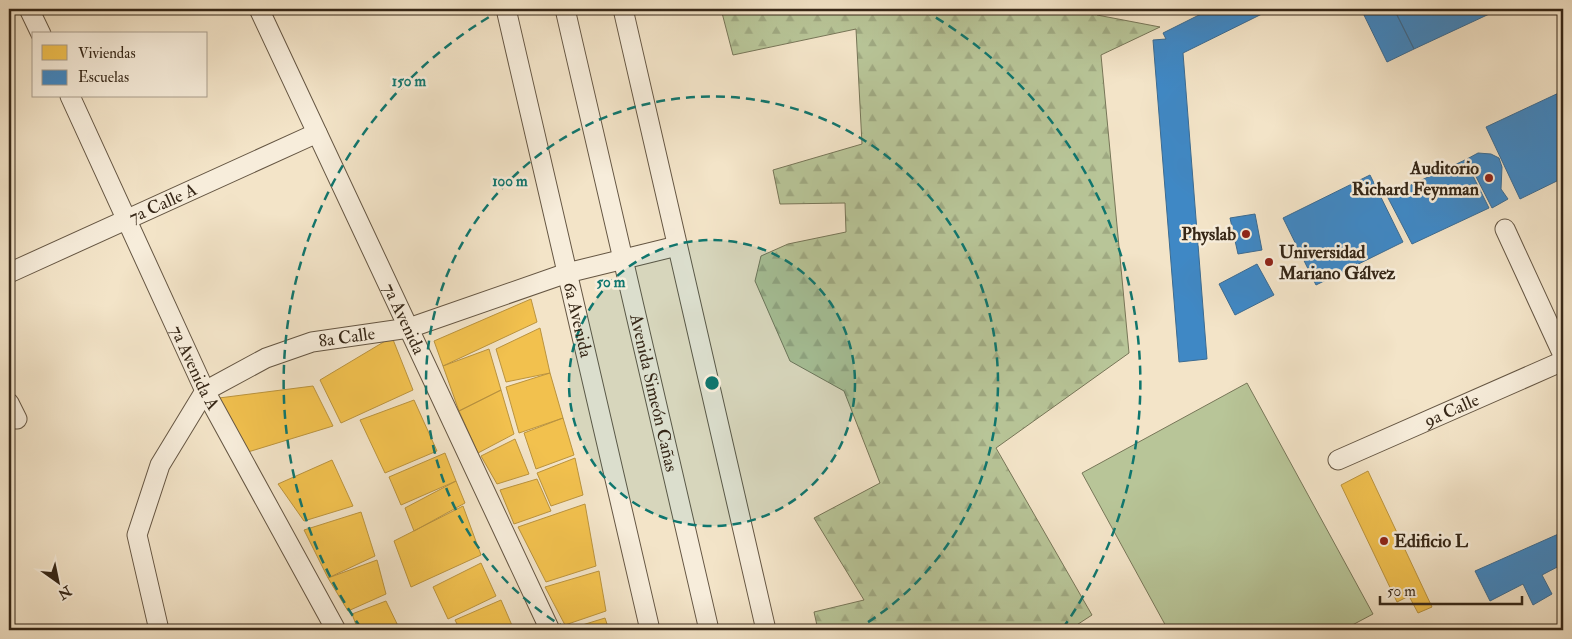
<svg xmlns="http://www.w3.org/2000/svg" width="1572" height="639" font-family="'IM FELL Double Pica',serif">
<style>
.forest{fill:url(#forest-firs);stroke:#777658}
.park{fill:#b8c598;stroke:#777658}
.homes{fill:#f2c14e;stroke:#ba933e}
.schools{fill:#3f88c5;stroke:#3c6b91}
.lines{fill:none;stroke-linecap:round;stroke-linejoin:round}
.minor-casing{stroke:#655643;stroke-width:21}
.minor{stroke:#f7eddb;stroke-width:19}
.ring{fill:none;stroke:#0f766e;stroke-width:2.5;stroke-dasharray:9 6}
.poi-dot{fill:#8f2418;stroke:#f7eddb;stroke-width:2}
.labels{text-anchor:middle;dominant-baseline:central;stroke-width:5;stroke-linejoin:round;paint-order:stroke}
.poi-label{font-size:18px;font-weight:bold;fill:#362717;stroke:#f7eddb;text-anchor:end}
.street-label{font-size:18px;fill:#362717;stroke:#f7eddb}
.centre{fill:#0f766e;stroke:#f7eddb;stroke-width:2.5}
.ring-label{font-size:15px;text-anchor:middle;font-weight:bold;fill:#0f766e;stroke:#f7eddb;stroke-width:5;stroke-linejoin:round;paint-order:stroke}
</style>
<defs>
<pattern id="forest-firs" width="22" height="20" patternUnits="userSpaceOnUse" patternTransform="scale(1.25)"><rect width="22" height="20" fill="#b8c598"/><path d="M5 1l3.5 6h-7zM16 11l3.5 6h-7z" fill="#9fa982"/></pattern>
</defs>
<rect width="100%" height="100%" fill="#f3e4c8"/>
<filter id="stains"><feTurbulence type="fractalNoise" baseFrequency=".004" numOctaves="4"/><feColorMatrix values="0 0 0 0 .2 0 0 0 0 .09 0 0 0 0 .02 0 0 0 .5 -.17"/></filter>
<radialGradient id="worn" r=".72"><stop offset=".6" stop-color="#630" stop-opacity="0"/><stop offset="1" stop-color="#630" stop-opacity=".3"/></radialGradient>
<path class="forest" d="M 721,9 L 1091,9 L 1097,15 L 1160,27 L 1101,55 L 1129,353 L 996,448 L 1092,615 L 1069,630 L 818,630 L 814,612 L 864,600 L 814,518 L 880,483 L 844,391 L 790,361 L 755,281 L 761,256 L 788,244 L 846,232 L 845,203 L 780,204 L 773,170 L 862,144 L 856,29 L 733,55 Z"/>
<path class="park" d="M 1247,383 L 1373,614 L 1343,630 L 1168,630 L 1082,473 Z"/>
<path class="homes" d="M 531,299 L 537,322 L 443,366 L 434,341 Z
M 540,328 L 550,373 L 506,382 L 496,349 Z
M 392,337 L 413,390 L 341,423 L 320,380 Z
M 489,349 L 501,390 L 459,411 L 443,366 Z
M 550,373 L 563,418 L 519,433 L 506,387 Z
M 313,386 L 333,426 L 248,452 L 219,398 Z
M 501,390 L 514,434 L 478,453 L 459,411 Z
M 414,400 L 437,451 L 385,473 L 360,420 Z
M 563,418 L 574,455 L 536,469 L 524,433 Z
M 515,439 L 529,474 L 497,484 L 481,456 Z
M 445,453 L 456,481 L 401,505 L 389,477 Z
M 575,458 L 583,495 L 551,506 L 537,473 Z
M 332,460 L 353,506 L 304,521 L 278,484 Z
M 1368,471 L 1432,607 L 1418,613 L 1409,596 L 1397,602 L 1341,485 Z
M 537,479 L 551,511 L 514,524 L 500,490 Z
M 456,481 L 465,503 L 414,531 L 405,508 Z
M 585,504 L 596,566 L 546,582 L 518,527 Z
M 463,506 L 481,555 L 411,587 L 394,541 Z
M 361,512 L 375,556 L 328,578 L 304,530 Z
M 377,560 L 386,594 L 348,611 L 328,578 Z
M 481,563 L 496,596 L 448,619 L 433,587 Z
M 599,571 L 606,611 L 565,625 L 545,587 Z
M 501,600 L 514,630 L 460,630 L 455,620 Z
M 386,601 L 400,630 L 358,630 L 352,614 Z
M 605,618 L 609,630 L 566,630 Z"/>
<path class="schools" d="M 1211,9 L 1272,9 L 1183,53 L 1207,359 L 1179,362 L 1153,40 L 1166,39 L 1163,33 Z
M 1361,9 L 1394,9 L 1414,49 L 1387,62 Z
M 1394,9 L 1500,9 L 1414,49 Z
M 1563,91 L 1563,178 L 1520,199 L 1486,127 Z
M 1478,153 L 1491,154 L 1499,158 L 1502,167 L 1501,189 L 1508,199 L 1492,208 L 1467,159 Z
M 1465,160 L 1489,208 L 1412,244 L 1387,196 Z
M 1370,175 L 1403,242 L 1316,285 L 1283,218 Z
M 1255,214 L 1262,250 L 1238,254 L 1230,218 Z
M 1257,264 L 1274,295 L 1235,315 L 1219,284 Z
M 1563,532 L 1563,564 L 1542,575 L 1552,594 L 1533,605 L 1523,584 L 1490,601 L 1475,571 Z"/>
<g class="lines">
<g class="minor-casing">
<g id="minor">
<path d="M 29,9 L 41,34"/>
<path id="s1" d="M 259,9 L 550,630"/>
<path id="s2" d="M 506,9 L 650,630"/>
<path id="s3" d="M 565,9 L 709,630"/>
<path d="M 623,9 L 766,630"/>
<path id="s4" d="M 70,96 L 205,391 L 336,630"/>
<path d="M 1505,229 L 1563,355"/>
<path id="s5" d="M 9,273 L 317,133"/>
<path d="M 9,403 L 17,419"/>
<path id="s6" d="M 1338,460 L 1563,361"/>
<path id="s7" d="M 159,630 L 137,535 L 160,465 L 205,391 L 266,358 L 312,342 L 409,328 L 567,273 L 677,246"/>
</g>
</g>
<use href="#minor" class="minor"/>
</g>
<circle cx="712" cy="383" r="143" fill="#0f766e" fill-opacity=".12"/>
<g class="ring">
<circle cx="712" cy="383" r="143"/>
<path d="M567 629A286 286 0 1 1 857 629"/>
<path d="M361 628A428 428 0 0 1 501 10M923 10A428 428 0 0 1 1063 628"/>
</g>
<g class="poi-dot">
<circle cx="1489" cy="178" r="5"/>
<circle cx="1246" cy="234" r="5"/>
<circle cx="1269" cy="262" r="5"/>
<circle cx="1384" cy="541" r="5"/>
</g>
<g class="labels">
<g class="poi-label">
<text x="1479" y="168">Auditorio<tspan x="1479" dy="21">Richard Feynman</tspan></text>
<text x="1236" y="234">Physlab</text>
<text x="1279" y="252" text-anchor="start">Universidad<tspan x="1279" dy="21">Mariano Gálvez</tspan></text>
<text x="1394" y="541" text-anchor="start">Edificio L</text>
</g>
<g class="street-label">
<text stroke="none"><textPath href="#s5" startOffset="169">7a Calle A</textPath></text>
<text stroke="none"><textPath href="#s1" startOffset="342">7a Avenida</textPath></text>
<text stroke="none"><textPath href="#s2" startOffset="319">6a Avenida</textPath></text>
<text stroke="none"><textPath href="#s7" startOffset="411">8a Calle</textPath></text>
<text stroke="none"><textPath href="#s4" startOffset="299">7a Avenida A</textPath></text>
<text stroke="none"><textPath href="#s3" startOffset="394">Avenida Simeón Cañas</textPath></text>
<text stroke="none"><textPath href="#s6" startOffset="124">9a Calle</textPath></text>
</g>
</g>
<circle cx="712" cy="383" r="8" class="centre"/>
<g class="ring-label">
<text x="409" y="86">150 m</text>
<text x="510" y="186">100 m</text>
<text x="611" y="287">50 m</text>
</g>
<rect width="1572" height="639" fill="none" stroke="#f3e4c8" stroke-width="30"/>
<rect x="10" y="10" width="1552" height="619" fill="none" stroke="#362717" stroke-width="2.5"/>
<rect x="15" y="15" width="1542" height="609" fill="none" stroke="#362717"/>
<rect x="32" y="32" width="175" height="65" fill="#f7eddb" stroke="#aa9e8d"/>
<rect x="42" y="45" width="25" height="15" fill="#f2c14e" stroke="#aa9e8d"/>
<text x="78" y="58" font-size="15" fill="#362717">Viviendas</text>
<rect x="42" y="70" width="25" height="15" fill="#3f88c5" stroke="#aa9e8d"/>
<text x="78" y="82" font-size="15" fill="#362717">Escuelas</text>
<g transform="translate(58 582) rotate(147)" stroke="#f7eddb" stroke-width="4" paint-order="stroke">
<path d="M0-4L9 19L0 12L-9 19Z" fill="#362717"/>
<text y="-8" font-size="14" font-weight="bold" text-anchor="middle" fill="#362717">N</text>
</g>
<path d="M1380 596v8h142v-8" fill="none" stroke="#362717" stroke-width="2.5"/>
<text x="1387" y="596" font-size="15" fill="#362717" stroke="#f7eddb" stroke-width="4" paint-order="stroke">50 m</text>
<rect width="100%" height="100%" filter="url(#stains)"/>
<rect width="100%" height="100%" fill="url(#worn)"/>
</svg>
